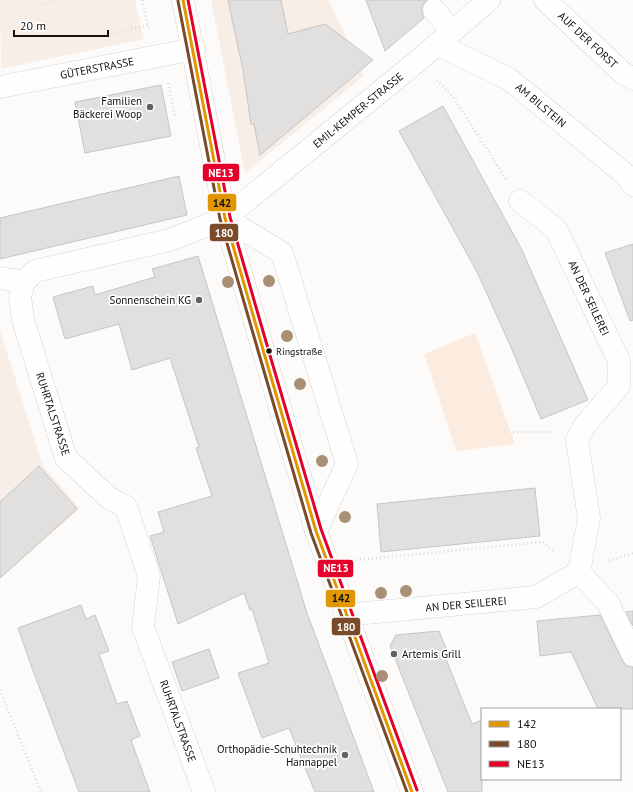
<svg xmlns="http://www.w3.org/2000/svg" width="633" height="792" font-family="'PT Sans',sans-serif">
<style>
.built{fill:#f7eee8}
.green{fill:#fbecdf}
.building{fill:#e2e0de;stroke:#c7c5c3}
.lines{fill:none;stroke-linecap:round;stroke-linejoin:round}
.minor-casing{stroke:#d7d5d3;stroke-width:23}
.major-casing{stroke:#d7d5d3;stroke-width:23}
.path{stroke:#dad9d9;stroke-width:2.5;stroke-dasharray:1 3;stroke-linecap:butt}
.minor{stroke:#fffefe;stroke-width:22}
.major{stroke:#fffefe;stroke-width:22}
.bus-1-casing{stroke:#fff;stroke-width:6}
.bus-2-casing{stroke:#fff;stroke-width:6}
.bus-3-casing{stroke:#fff;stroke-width:6}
.bus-1{stroke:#e09701;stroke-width:3}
.bus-2{stroke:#7a4b2a;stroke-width:3}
.bus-3{stroke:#e4002b;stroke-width:3}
.tree{fill:#a98f75}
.poi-dot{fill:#646260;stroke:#fff;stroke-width:1.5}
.bus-dot{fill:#120f0d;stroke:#fff;stroke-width:1.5}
.labels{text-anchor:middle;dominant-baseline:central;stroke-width:3.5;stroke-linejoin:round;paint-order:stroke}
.bus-label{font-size:10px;fill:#120f0d;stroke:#fff;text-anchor:start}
.street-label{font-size:11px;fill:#120f0d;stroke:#fff}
.poi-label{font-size:11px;fill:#120f0d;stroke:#fff;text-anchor:end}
.line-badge{stroke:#fff;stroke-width:1.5}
.badge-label{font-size:11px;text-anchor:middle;font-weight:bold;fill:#fff}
.pale-badge-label{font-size:11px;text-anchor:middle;font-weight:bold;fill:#111}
</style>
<rect width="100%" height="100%" fill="#fdfbf9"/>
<path class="built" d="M 0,0 L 135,0 L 144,39 L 1,69 Z
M 211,0 L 329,0 L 364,76 L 245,173 Z
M 0,330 L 43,466 L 80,508 L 0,579 Z"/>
<path class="green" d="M 475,333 L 515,444 L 456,451 L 424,354 Z"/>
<path class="building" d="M 228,0 L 281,0 L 288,34 L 325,24 L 373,60 L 260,155 L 254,124 L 251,124 L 243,70 Z
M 366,0 L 427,0 L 422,6 L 422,12 L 424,18 L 385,51 Z
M 161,85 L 171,136 L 85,153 L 75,102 Z
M 443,106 L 522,250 L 588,400 L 541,419 L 510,345 L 477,272 L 399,131 Z
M 179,176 L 187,215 L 0,259 L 0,218 Z
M 633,244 L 633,320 L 630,321 L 605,253 Z
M 198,256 L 307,613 L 374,792 L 315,792 L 289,728 L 262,738 L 238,673 L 269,663 L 252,609 L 250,610 L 244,593 L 178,624 L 150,536 L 164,532 L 158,512 L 212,496 L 196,448 L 199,447 L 170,358 L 132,370 L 119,324 L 65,339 L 53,297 L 93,286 L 95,295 L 155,277 L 152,269 Z
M 39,466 L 77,509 L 0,578 L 0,502 Z
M 535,488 L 540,536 L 381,552 L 377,504 Z
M 81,605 L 86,619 L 95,615 L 109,651 L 99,654 L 117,704 L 127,701 L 140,736 L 131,740 L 150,792 L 79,792 L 32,668 L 18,628 Z
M 633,611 L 633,626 L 626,612 Z
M 600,615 L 622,660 L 626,666 L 633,667 L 633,709 L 598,709 L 571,652 L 540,656 L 537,621 Z
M 439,631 L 450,658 L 446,659 L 472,724 L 482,720 L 482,792 L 448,792 L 390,646 L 396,635 Z
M 209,649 L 219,678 L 182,691 L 172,662 Z"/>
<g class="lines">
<g class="minor-casing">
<path id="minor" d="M 545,0 L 623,73 L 633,79
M 434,10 L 452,31
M 437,44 L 509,79 L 626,175 L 633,185
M 0,87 L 194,49
M 225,218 L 282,253 L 347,464 L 316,531
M 0,278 L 24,282
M 579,572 L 608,603 L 633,655
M 345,615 L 536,597 L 579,572 L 589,518 L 577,440 L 585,425 L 619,386 L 619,361 L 556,229 L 520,201
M 204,792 L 143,627 L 149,576 L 126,507 L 109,498 L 66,458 L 23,320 L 20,296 L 24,282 L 35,271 L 170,240 L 225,218 L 419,60 L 489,0"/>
</g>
<g class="major-casing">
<path id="major" d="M 183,0 L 225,218 L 264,353 L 316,531 L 412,792"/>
</g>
<path class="path" d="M 142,0 L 148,25
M 42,4 L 56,0
M 104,36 L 148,25 L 149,31
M 437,80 L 454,98 L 506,179
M 168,83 L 175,117
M 501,432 L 550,432
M 356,560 L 543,542 L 555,552
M 609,561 L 633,553
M 0,690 L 41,792"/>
<use href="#minor" class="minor"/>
<use href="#major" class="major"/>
<g class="bus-1-casing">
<path id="bus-1" d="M 183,0 L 225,218 L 264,353 L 316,531 L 412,792"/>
</g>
<g class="bus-2-casing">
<path id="bus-2" d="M 178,1 L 220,219 L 259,354 L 311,533 L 407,792"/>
</g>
<g class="bus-3-casing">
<path id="bus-3" d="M 188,0 L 230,217 L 269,352 L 321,529 L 417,790"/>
</g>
<use href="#bus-1" class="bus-1"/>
<use href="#bus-2" class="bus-2"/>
<use href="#bus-3" class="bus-3"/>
</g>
<g class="tree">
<circle cx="269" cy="281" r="6"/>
<circle cx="228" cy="282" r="6"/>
<circle cx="287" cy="336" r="6"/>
<circle cx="300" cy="384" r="6"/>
<circle cx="322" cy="461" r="6"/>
<circle cx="345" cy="517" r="6"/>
<circle cx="406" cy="591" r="6"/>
<circle cx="381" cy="593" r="6"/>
<circle cx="382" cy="676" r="6"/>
</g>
<g class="poi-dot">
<circle cx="150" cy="107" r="4"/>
<circle cx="199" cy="300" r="4"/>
<circle cx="394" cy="654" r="4"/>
<circle cx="345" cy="755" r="4"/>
</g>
<circle class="bus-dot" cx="269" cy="351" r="3.5"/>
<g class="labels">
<g class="bus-label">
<text x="276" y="351">Ringstraße</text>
</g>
<g class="street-label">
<text transform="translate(588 40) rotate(43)">AUF DER FORST</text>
<text transform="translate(97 68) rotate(-11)">GÜTERSTRASSE</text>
<text transform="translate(541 105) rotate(40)">AM BILSTEIN</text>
<text transform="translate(358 110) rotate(-39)">EMIL-KEMPER-STRASSE</text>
<text transform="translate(589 298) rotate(65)">AN DER SEILEREI</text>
<text transform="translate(53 414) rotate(72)">RUHRTALSTRASSE</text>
<text transform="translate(466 604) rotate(-5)">AN DER SEILEREI</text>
<text transform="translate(178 721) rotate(70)">RUHRTALSTRASSE</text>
</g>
<g class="poi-label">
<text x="142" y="101">Familien<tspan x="142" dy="13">Bäckerei Woop</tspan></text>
<text x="191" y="300">Sonnenschein KG</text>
<text x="402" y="654" text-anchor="start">Artemis Grill</text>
<text x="337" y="749">Orthopädie-Schuhtechnik<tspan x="337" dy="13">Hannappel</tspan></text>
</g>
</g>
<g class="line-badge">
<rect x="202" y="163" width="38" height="19" rx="4" fill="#e4002b"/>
<rect x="207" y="193" width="30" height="19" rx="4" fill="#e09701"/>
<rect x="209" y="223" width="30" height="19" rx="4" fill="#7a4b2a"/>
<rect x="317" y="559" width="37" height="19" rx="4" fill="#e4002b"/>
<rect x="325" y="589" width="31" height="19" rx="4" fill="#e09701"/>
<rect x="331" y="617" width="30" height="19" rx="4" fill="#7a4b2a"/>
</g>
<g class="badge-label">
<text x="221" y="177">NE13</text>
<text x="224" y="237">180</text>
<text x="336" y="572">NE13</text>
<text x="346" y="631">180</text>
</g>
<g class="pale-badge-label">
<text x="222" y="207">142</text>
<text x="341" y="602">142</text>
</g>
<rect x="481" y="708" width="140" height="72" fill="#ffffff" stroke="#a09f9e"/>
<rect x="489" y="721" width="20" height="6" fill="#e09701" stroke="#a09f9e"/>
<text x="517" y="728" font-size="12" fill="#120f0d">142</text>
<rect x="489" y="741" width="20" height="6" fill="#7a4b2a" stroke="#a09f9e"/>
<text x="517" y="748" font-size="12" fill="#120f0d">180</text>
<rect x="489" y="761" width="20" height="6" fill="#e4002b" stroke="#a09f9e"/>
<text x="517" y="768" font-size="12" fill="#120f0d">NE13</text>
<path d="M14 30v6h94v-6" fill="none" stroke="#120f0d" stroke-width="2"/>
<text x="20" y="30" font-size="12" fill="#120f0d" stroke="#ffffff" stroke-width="3" paint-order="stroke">20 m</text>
</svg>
